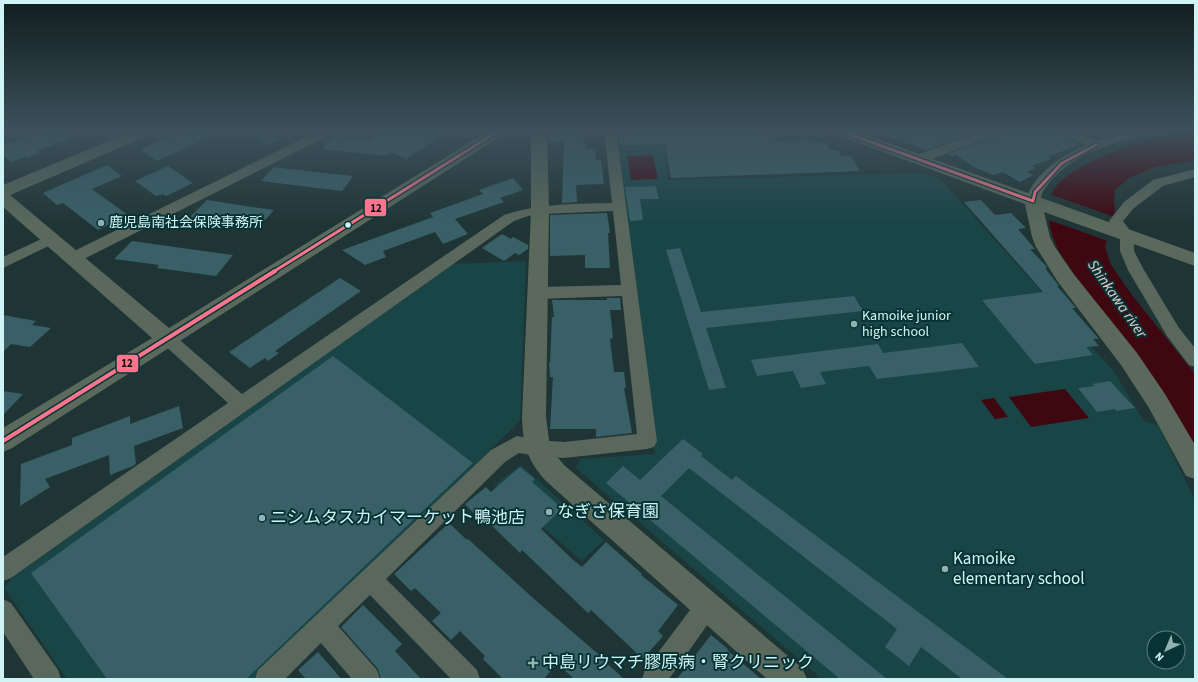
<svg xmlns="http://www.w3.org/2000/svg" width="1198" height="682" font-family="'Source Sans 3','Noto Sans JP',sans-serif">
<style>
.built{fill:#194547;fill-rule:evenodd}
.water{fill:#3f0811}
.pier{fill:#1f3535}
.building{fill:#396067}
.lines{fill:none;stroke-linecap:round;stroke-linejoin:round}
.street{fill:#5a675c;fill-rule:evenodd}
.secondary{fill:#5a695b;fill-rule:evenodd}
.bus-1-far1-casing{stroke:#083335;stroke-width:5.5}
.bus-1-casing{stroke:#083335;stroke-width:7}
.bus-1-far1{stroke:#fd758c;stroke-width:3}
.bus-1{stroke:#fd758c;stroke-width:4}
.poi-dot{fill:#92b1b2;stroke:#083335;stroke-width:1.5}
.bus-dot{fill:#d0f4f6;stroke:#083335;stroke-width:1.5}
.labels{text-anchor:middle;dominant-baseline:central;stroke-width:4;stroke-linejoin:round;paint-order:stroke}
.poi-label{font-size:14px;fill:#d0f4f6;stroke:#083335;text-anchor:start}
.water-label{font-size:15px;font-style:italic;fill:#edcdcc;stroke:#083335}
.near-poi-label{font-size:17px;fill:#d0f4f6;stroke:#083335;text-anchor:start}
.line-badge{stroke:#083335;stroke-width:1.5}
.pale-badge-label{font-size:11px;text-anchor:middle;font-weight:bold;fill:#111}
</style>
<rect width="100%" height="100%" fill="#1f3535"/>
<path class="built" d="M 664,145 L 668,180 L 922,173 L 941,180 L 1114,372 L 1144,421 L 1158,425 L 1195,500 L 1195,679 L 822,679 L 576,468 L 581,459 L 655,454 L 617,147 ZM 1154,638 L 1178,638 L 1178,662 L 1154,662 Z
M 526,261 L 520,421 L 253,679 L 67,679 L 4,588 L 14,576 L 453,264 Z
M 521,465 L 604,540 L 582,561 L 494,485 Z"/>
<path class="water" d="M 1195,130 L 1195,161 L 1155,167 L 1129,178 L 1115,190 L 1114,199 L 1115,211 L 1105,247 L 1111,265 L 1132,295 L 1195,374 L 1195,450 L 1059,252 C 1051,233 1044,216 1051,196 C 1060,163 1163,132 1195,130 Z
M 653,155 L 658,179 L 631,180 L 627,156 Z
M 1065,389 L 1089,418 L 1031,427 L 1009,397 Z
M 994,398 L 1008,417 L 995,419 L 981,400 Z"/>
<path class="pier" d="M 1049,194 L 1115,217 L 1108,241 L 1046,219 Z"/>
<path class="building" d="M 46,130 L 61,130 L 71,138 L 37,151 L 39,153 L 27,158 L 25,157 L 11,162 L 3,155 L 3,146 Z
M 185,130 L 224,130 L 157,161 L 140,150 Z
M 241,130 L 265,130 L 281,139 L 269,145 Z
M 373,130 L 451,130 L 406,159 L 391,152 L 385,156 L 322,149 L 333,136 L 373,141 Z
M 565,130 L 582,130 L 584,144 L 586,144 L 586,149 L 595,149 L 596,160 L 601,160 L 604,184 L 576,185 L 577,202 L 562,203 L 564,141 L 549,142 L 549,135 Z
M 651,130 L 772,130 L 776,141 L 814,140 L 816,143 L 826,142 L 830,150 L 838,150 L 841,156 L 851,156 L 860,171 L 671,178 L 665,144 L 620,146 L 618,134 L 628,134 L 628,132 Z
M 884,130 L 982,130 L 926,150 L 882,134 Z
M 1002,130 L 1059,130 L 1061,134 L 1080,144 L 1048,157 L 1051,159 L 1032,166 L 1036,168 L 1027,172 L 1033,175 L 1020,182 L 1003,172 L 993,175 L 974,167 L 956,155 L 952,156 L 948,154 L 1000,134 Z
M 1078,130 L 1098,130 L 1098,134 L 1090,136 Z
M 107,165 L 122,176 L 92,189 L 128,215 L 98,230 L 63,203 L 57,205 L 43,193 Z
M 168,166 L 193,183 L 166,196 L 163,194 L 156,196 L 135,181 Z
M 274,167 L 289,169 L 353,176 L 342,191 L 261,181 Z
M 513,178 L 523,190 L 500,198 L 504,202 L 455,219 L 468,234 L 443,244 L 435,232 L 383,251 L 386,257 L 365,265 L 342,250 L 433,217 L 430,213 L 483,194 L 479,190 Z
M 656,186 L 659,199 L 640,199 L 643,220 L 630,221 L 625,187 Z
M 207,200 L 252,207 L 274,210 L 259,227 L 190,217 Z
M 981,200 L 995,215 L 1011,213 L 1026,228 L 1018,229 L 1035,249 L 1030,249 L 1046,266 L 1047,267 L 1045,268 L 1059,286 L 1057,286 L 1076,308 L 1072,308 L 1099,339 L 1093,339 L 1099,346 L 1086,347 L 1093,355 L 1035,364 L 982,300 L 1043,292 L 964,202 Z
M 607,213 L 610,233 L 608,233 L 610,268 L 585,268 L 585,255 L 550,256 L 550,215 Z
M 502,234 L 511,239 L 513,237 L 528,245 L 528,249 L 519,255 L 515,253 L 504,261 L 482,248 Z
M 132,241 L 189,249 L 233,255 L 216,276 L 157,268 L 159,265 L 114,259 Z
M 680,248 L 701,312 L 854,296 L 863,311 L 706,328 L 726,388 L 709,390 L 666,250 Z
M 340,278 L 361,291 L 275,351 L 279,353 L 268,361 L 265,358 L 250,368 L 229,352 Z
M 607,298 L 620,298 L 621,310 L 610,310 L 613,338 L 610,339 L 614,372 L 624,372 L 626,388 L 624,388 L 632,433 L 596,437 L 596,429 L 550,429 L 553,377 L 550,377 L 549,363 L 550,363 L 552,317 L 554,317 L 552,300 L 607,300 Z
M 3,315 L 36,321 L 32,325 L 51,328 L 30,347 L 11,344 L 3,352 Z
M 962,343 L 979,367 L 877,379 L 869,366 L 820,372 L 826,384 L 801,388 L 793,371 L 757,376 L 751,360 L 878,344 L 883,353 Z
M 333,356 L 473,463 L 246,679 L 107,679 L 31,573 Z
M 1110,381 L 1135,408 L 1116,411 L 1115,409 L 1097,412 L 1078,388 L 1095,386 L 1092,384 Z
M 3,391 L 23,394 L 3,415 Z
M 179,406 L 183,428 L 134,446 L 136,464 L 133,466 L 110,475 L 109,455 L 45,479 L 50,487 L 20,506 L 21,464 L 72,445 L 72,438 L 130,416 L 130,424 Z
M 683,439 L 703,454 L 701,456 L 732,480 L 736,476 L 1008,679 L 962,679 L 921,647 L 909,666 L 885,647 L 897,629 L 689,468 L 661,496 L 887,679 L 840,679 L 606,483 L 623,466 L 640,480 Z
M 520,467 L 535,479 L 532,482 L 562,508 L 541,529 L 572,559 L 582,567 L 606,542 L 642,574 L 641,575 L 678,605 L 658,631 L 663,636 L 643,659 L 591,610 L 588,613 L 522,550 L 520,553 L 481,515 L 478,518 L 465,504 L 486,487 L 491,492 Z
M 449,523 L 467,540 L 468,539 L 533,598 L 604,659 L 603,660 L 624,679 L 574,679 L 557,663 L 544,679 L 503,679 L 483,659 L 485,656 L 460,631 L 451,640 L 432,621 L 441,613 L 415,588 L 411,591 L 394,574 Z
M 363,605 L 402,644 L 395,651 L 421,679 L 381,679 L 378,669 L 341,627 Z
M 711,635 L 728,649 L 727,650 L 761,679 L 677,679 Z
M 318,652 L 332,668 L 341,679 L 306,679 L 298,670 Z"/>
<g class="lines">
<path class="street" d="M 320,130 L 335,130 L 333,133 L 78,262 L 73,263 L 68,262 L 65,258 L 68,254 Z
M 604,130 L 616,130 L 657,441 L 654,447 L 647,449 L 564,458 L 537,456 L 519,453 L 505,462 L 386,579 L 477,670 L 480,679 L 451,679 L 370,595 L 338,626 L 377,670 L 380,679 L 352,679 L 321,643 L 285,679 L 255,679 L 258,670 L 491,450 L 517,436 L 537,440 L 564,442 L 637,434 L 622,296 L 538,299 L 532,297 L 530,293 L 532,289 L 538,287 L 621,285 L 613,211 L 540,214 L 528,216 L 514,221 L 11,578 L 3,581 L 3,557 L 228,403 L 162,343 L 160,339 L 162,335 L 168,333 L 174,335 L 242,394 L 504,215 C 539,203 575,204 612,203 Z
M 867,130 L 883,130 L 881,133 L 862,140 L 854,140 L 852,137 L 854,134 Z
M 985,130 L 1001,130 L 999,133 L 924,162 L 914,162 L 913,159 L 914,156 Z
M 1060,130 L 1075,130 L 1097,141 L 1137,130 L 1156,130 L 1154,133 C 1115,142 1068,153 1044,190 C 1041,194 1041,200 1038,204 L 1033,205 L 1028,204 L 1026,201 C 1032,174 1063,155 1086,145 L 1062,133 Z
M 1195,169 L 1195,177 L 1163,186 L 1134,208 L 1123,221 L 1134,236 L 1134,251 L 1144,270 L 1179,328 L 1195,348 L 1195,367 L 1189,365 L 1167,336 L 1128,270 L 1120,251 L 1120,236 L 1109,221 L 1124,202 L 1153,180 Z
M 52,234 L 57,236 L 59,239 L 57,242 L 3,268 L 3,257 Z
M 707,594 L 715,598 L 719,606 L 715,614 L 669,679 L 642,679 L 645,670 L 699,598 Z
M 3,599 L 11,603 L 58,670 L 61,679 L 34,679 L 3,632 Z"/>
<path class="secondary" d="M 135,130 L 156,130 L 154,133 L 10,195 L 169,328 L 490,130 L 508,130 L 506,133 L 12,448 L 3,452 L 3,428 L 152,338 L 3,207 L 3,185 Z
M 522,130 L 542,130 L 547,134 L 549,210 L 546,417 L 550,448 L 564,465 L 802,668 L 807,679 L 767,679 L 546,481 C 527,460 523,445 522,417 L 531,210 L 531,136 L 524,133 Z
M 830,130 L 852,130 L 1195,253 L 1195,266 L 1044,212 L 1050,237 L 1055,247 L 1072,272 L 1137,353 L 1165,394 L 1195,445 L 1195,479 L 1186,476 L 1149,408 L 1121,365 L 1058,282 L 1036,247 L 1032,237 L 1025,204 L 832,133 Z"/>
<g class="bus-1-far1-casing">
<path id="bus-1-far1" d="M 838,130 L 1033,201
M 1033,201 L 1035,192 L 1062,163 L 1096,145
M 273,272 L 500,130"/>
</g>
<g class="bus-1-casing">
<path id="bus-1" d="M 3,441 L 275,271"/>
</g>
<use href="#bus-1-far1" class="bus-1-far1"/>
<use href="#bus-1" class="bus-1"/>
</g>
<linearGradient id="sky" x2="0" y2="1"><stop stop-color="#111d1d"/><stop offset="0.58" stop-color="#3c515c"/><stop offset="1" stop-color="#3c515c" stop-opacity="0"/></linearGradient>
<rect width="1198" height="225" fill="url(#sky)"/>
<g class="poi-dot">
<circle cx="101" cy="223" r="4"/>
<circle cx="854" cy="324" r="4"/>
<circle cx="549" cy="512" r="4"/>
<circle cx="262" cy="518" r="4"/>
<circle cx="945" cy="569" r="4"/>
<path d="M531 657h4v4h4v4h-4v4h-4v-4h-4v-4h4z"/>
</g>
<circle class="bus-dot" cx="348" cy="225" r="3.5"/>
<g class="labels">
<g class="poi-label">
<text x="109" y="223">鹿児島南社会保険事務所</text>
<text x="862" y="316">Kamoike junior<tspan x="862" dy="16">high school</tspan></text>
</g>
<g class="water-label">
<text transform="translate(1117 299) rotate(55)">Shinkawa river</text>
</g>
<g class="near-poi-label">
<text x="557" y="512">なぎさ保育園</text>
<text x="270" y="518">ニシムタスカイマーケット鴨池店</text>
<text x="953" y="559">Kamoike<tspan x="953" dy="20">elementary school</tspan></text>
<text x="542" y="663">中島リウマチ膠原病・腎クリニック</text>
</g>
</g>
<g class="line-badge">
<rect x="364" y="198" width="23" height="19" rx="4" fill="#fd758c"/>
<rect x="116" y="354" width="23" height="19" rx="4" fill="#fd758c"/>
</g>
<g class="pale-badge-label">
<text x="376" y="212">12</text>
<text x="127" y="367">12</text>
</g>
<rect width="1198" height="682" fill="none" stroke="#d0f4f6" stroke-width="8"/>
<g transform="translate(1166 650) rotate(224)"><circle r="19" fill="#083335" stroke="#588082"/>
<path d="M0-3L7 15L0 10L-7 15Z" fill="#92b1b2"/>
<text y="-6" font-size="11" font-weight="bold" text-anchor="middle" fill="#d0f4f6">N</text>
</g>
</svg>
